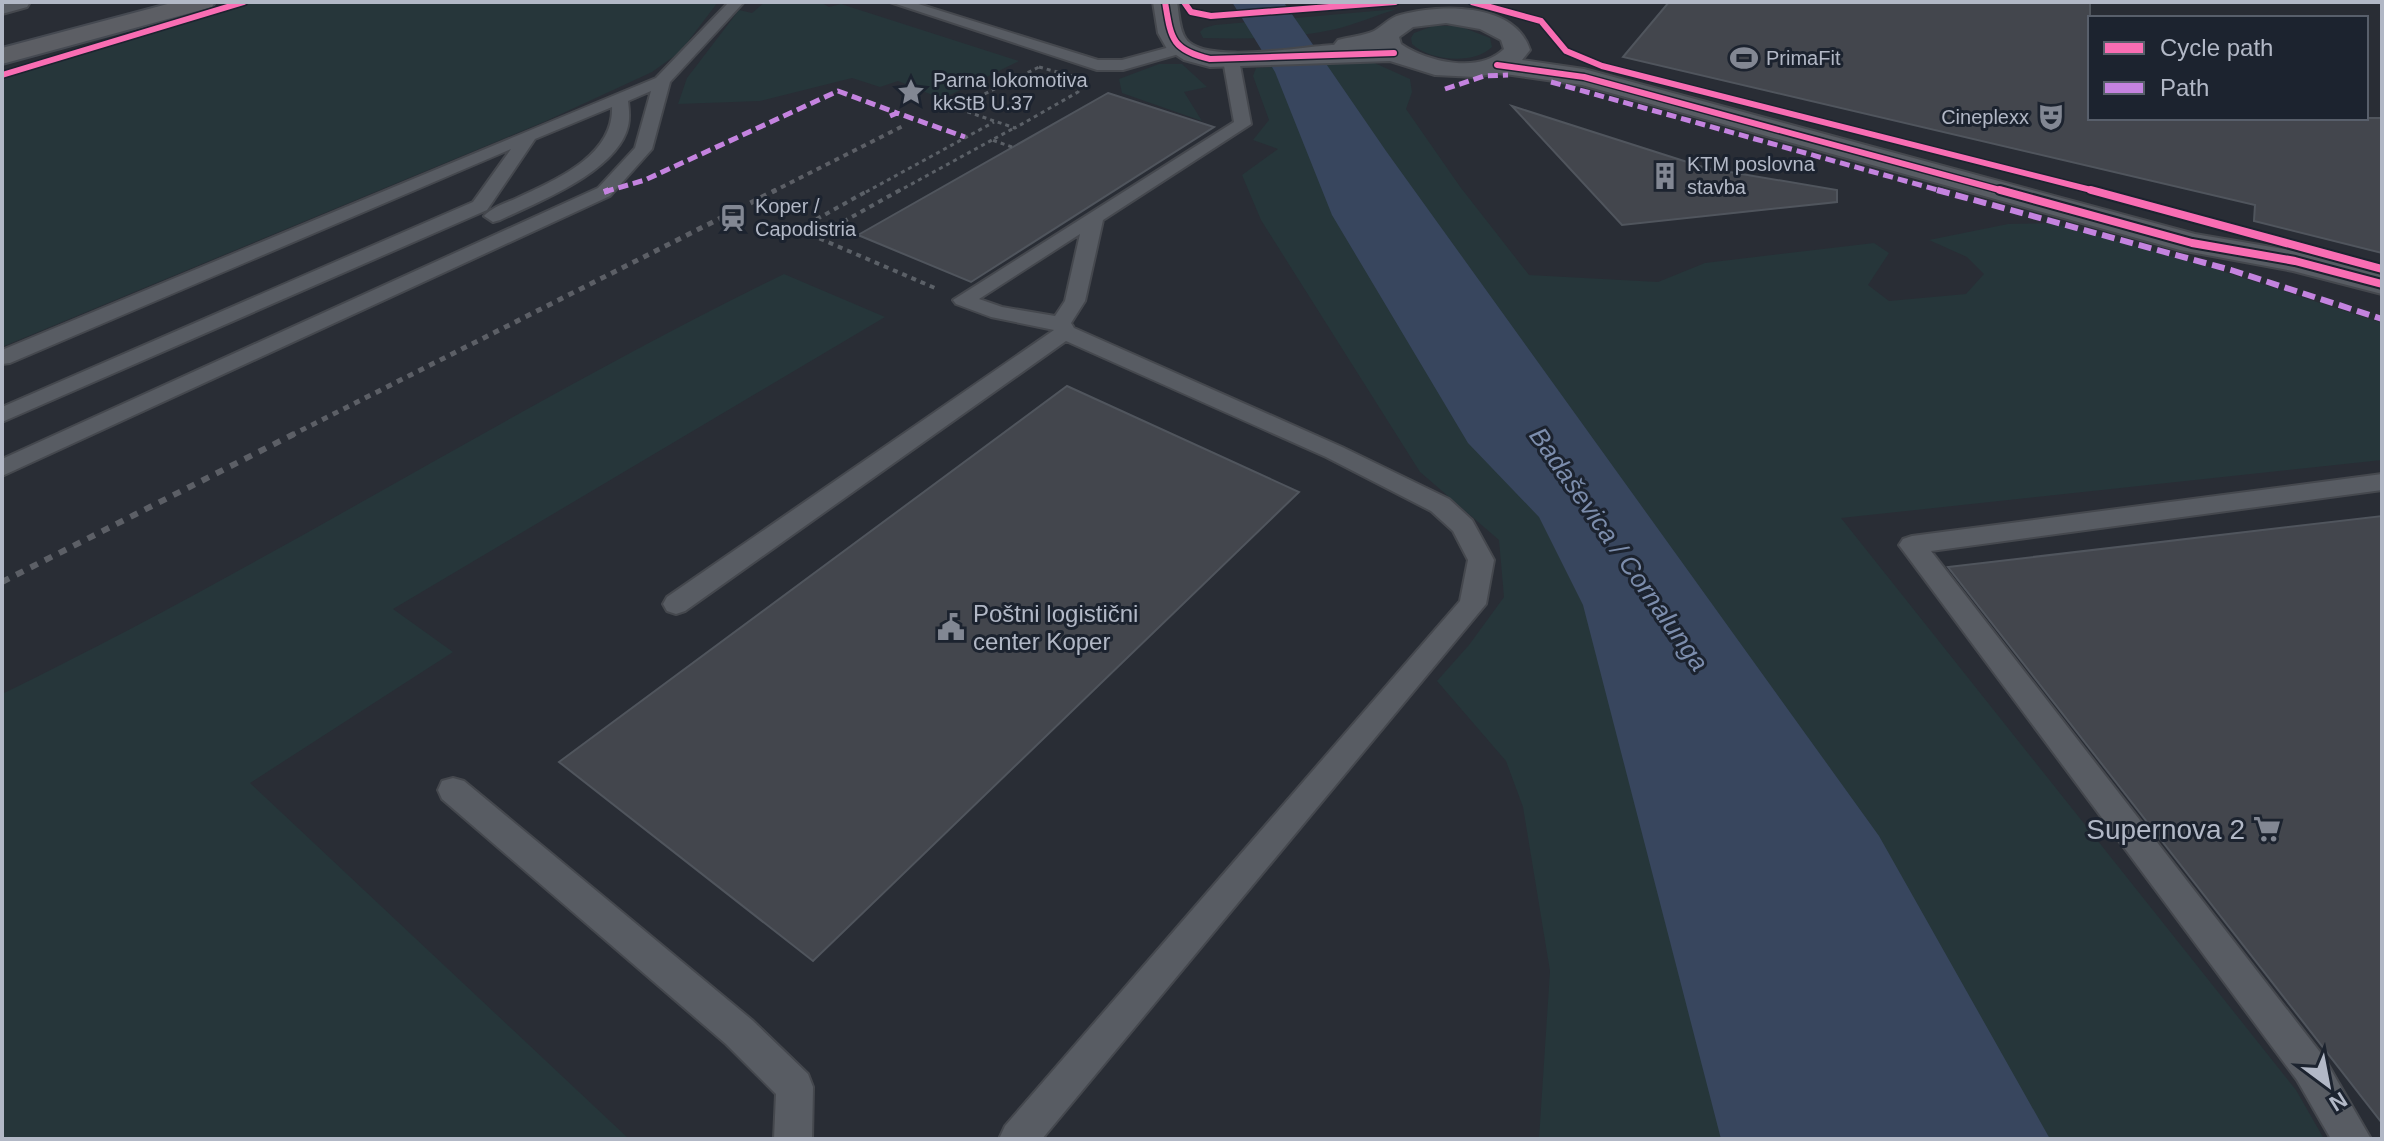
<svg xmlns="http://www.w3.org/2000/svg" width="2384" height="1141" font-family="Arial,sans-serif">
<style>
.green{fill:#26363a}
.water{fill:#38465e}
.building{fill:#43464d;stroke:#50555d;stroke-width:2}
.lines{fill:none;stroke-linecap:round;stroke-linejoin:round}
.service-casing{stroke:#45484e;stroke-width:4}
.minor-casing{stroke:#45484e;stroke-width:4}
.tertiary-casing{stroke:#45484e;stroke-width:4}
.trunk-casing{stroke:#454951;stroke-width:4}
.path-far1{stroke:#5b6067;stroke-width:3;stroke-dasharray:4 4;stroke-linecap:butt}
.path{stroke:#5b6067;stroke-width:4;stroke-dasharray:5 5;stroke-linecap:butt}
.service{fill:#585c63;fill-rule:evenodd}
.minor{fill:#585c63;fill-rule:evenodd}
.tertiary{fill:#585c63;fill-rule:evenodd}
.trunk{fill:#5c5e64;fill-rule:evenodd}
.rail-far2{stroke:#5c5f66;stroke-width:4;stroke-dasharray:5 5;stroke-linecap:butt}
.rail-far1{stroke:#5c5f66;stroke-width:5;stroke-dasharray:6 6;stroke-linecap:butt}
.rail{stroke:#5c5f66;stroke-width:6;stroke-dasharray:8 8;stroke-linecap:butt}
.quiet-far1{stroke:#c483df;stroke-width:5;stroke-dasharray:10 5;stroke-linecap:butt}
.quiet{stroke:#c483df;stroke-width:6;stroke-dasharray:13 6;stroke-linecap:butt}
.cycleway-far1-casing{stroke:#1c232f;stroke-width:9}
.cycleway-casing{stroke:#1c232f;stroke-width:12}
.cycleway-far1{stroke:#f96db3;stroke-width:6}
.cycleway{stroke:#f96db3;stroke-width:8}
.labels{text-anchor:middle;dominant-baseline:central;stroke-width:6;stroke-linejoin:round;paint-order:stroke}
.far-poi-label{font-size:20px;fill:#b2b8c6;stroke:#1c232f;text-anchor:start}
.poi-label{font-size:24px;fill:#b2b8c6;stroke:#1c232f;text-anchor:start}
.water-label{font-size:26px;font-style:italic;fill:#7c8dac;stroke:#1c232f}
.near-poi-label{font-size:28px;fill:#b2b8c6;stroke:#1c232f;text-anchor:end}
</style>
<rect width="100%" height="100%" fill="#292d35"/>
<path class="green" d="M 254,2 L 718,2 L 680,52 L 652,72 L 546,121 L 2,347 L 2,79 Z
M 765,2 L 820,2 L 829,7 L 841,4 L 1019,61 L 942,99 L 898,81 L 880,87 L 852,78 L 760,101 L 678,104 L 687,78 L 739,10 L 752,13 Z
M 1397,9 C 1376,15 1357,24 1336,29 C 1293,39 1247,39 1203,38 L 1200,32 L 1204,28 L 1215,25 Z
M 1433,26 L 1459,26 L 1490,38 L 1492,47 C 1474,65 1430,61 1412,44 L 1411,38 L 1414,33 Z
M 1368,60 L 1410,79 L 1412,92 L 1406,109 L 1461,188 L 1529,275 L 1658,282 L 1705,263 L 1874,243 L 1889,253 L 1868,285 L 1889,301 L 1966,294 L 1984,274 L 1967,257 L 1929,240 L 2008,224 L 2053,223 L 2203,265 L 2382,323 L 2382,460 L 1841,518 L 2296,1090 L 2324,1139 L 1539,1139 L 1550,971 L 1523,807 L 1506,761 L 1437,681 L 1469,645 L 1504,597 L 1499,540 L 1420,472 L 1261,220 L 1242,175 L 1278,149 L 1253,140 L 1269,120 L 1253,76 L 1256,68 Z
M 1159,64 L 1182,64 L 1207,87 L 1184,92 L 1202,121 L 1122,93 L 1119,79 Z
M 784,274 L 885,317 L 393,609 L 453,652 L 250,783 L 629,1139 L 2,1139 L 2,694 C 268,565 518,404 784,274 Z"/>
<path class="water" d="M 1232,2 L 1285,4 L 1386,151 L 1879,836 L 2050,1139 L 1721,1139 L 1583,605 L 1539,517 L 1468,443 L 1332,215 L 1275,72 Z"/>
<path class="building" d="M 1669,2 L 2090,2 L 2090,118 L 2382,118 L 2382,253 L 2254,221 L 2255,205 L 1623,57 Z
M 1108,93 L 1214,127 L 971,282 L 858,235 Z
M 1512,106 L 1706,168 L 1837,190 L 1837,202 L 1622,225 Z
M 1067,386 L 1299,492 L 813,961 L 559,762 Z
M 2382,516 L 2382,1123 L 1948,567 Z"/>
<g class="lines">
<g class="service-casing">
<path id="service" d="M 729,2 L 744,2 L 670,82 L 652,149 L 610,196 L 2,476 L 2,459 L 598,188 L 635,148 L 651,91 L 628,101 C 629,109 630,118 628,126 C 618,171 538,202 500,220 L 493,222 L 484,216 C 492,207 506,203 517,198 C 555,180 614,156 612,107 L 535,139 L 487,210 L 2,422 L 2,407 L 473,202 L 511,149 L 10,363 L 2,364 L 2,350 L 656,78 Z
M 890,2 L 912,2 L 1098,60 L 1122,60 L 1181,44 L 1189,49 L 1186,52 L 1123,70 L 1097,70 Z
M 1231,55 L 1239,60 L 1251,124 L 1103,220 L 1085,301 L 1071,323 L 1074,328 L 1342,447 L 1449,499 L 1472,520 L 1494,560 L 1486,604 L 1042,1139 L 999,1139 L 1005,1126 L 1460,601 L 1468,560 L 1453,531 L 1431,511 L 1326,457 L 1066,341 L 685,611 L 676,614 L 667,611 L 663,604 L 667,597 L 1054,330 L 991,317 L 956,304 L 953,300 L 1234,122 L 1223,60 ZM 1080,234 L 1065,301 L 1055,316 L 1002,307 L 979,299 Z
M 2382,474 L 2382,490 L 1931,551 L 2323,1056 L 2371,1139 L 2331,1139 L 2297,1080 L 1899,545 L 1903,539 L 1912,536 Z
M 453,778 L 464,781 L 752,1020 L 808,1074 L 813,1087 L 812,1139 L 774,1139 L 776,1094 L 726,1044 L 442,799 L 438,790 L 442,781 Z"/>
</g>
<g class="minor-casing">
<path id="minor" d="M 1153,2 L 1177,2 C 1179,13 1179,30 1186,39 C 1205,65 1304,46 1334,45 L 1338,40 C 1349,37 1363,36 1374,31 C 1383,26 1389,18 1400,15 C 1440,4 1515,2 1530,50 L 1522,60 L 1584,69 L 2195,234 L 2295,251 L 2382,274 L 2382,294 L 2293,271 L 2180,250 L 1582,85 L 1498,73 L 1475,77 L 1435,75 L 1390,61 L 1210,67 L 1184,60 L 1167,49 L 1158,33 ZM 1446,23 L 1480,29 L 1501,40 L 1504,49 C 1479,74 1427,62 1401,44 L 1399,37 L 1413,27 Z"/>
</g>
<g class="tertiary-casing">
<path id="tertiary" d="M 2,2 L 30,2 L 27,7 L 2,14 Z"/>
</g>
<g class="trunk-casing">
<path id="trunk" d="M 175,2 L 215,2 L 212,7 L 2,64 L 2,48 Z"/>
</g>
<path class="path-far1" d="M 1039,67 L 1079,78 L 1082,85 L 1078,92 L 1015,128 L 956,108 Z
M 1012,147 L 992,140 L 1014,128
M 866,192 L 994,122
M 897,192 L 992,140"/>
<path class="path" d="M 900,190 L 816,237 L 935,288
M 799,229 L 869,190"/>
<use href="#service" class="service"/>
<use href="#minor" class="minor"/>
<use href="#tertiary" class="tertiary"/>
<use href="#trunk" class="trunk"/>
<path class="rail-far2" d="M 772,192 L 903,126"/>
<path class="rail-far1" d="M 290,436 L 776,190"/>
<path class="rail" d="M 2,582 L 294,434"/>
<path class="quiet-far1" d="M 1551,82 L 1945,192
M 1445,89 L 1484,76 L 1508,75
M 890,116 L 897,113 L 965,137
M 604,192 L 645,180 L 838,91 L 897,113"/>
<path class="quiet" d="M 1937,190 L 2231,270 L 2382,319
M 604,192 L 609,190"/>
<g class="cycleway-far1-casing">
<path id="cycleway-far1" d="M 1165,2 C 1171,38 1171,50 1210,59 L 1394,53
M 1184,2 L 1191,12 L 1211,16 L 1395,2
M 1472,2 L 1541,21 L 1566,51 L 1602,66 L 2099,192
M 1497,65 L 1584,77 L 2007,192
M 2,75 L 244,2"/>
</g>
<g class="cycleway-casing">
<path id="cycleway" d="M 2000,190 L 2192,243 L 2295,261 L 2382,284
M 2091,190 L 2382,269"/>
</g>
<use href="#cycleway-far1" class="cycleway-far1"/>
<use href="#cycleway" class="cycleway"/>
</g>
<defs>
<g id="stadium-bare" transform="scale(2.16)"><path d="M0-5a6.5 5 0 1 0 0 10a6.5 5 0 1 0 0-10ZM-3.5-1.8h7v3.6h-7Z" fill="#828793" stroke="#1c232f" stroke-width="2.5" paint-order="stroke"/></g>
<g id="sight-bare" transform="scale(2.16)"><path d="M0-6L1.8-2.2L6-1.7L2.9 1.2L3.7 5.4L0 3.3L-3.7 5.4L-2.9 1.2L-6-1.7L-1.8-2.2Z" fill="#828793" stroke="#1c232f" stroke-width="2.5" paint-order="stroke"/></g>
<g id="theatre-bare" transform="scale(2.16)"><path d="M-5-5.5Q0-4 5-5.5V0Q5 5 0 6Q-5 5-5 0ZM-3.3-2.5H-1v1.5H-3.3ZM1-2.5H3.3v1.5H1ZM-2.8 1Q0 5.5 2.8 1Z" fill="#828793" stroke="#1c232f" stroke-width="2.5" paint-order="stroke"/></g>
<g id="building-bare" transform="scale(2.16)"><path d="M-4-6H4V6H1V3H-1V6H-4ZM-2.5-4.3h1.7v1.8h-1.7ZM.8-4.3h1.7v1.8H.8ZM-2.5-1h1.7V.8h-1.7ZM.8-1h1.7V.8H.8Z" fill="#828793" stroke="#1c232f" stroke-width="2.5" paint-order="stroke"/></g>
<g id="station-bare" transform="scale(2.16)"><path d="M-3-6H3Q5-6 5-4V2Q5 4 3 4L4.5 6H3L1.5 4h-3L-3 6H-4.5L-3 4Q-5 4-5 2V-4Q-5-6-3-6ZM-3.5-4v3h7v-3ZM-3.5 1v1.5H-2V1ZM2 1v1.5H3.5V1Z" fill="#828793" stroke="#1c232f" stroke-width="2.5" paint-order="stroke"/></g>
<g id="civic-bare" transform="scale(2.16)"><path d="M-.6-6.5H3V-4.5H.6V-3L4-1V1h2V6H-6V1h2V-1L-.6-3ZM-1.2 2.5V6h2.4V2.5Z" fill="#828793" stroke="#1c232f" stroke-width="2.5" paint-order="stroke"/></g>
<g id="supermarket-bare" transform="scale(2.16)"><path d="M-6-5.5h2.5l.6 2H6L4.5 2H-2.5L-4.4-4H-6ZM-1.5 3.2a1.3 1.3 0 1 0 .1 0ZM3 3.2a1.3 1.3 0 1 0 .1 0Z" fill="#828793" stroke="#1c232f" stroke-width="2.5" paint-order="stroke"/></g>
</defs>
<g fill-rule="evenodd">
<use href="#stadium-bare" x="1744" y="58"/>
<use href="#sight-bare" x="911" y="92"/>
<use href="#theatre-bare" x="2051" y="117"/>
<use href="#building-bare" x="1665" y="176"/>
<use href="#station-bare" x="733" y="218"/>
<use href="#civic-bare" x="951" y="627"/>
<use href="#supermarket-bare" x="2267" y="829"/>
</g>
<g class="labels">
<g class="far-poi-label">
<text x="1766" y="58">PrimaFit</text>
<text x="933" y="80">Parna lokomotiva<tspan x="933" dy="23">kkStB U.37</tspan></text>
<text x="2029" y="117" text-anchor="end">Cineplexx</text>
<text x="1687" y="164">KTM poslovna<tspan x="1687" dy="23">stavba</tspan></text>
<text x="755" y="206">Koper /<tspan x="755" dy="23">Capodistria</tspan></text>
</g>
<g class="poi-label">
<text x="973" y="613">Poštni logistični<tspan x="973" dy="28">center Koper</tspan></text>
</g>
<g class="water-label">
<text transform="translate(1619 549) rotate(55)">Badaševica / Cornalunga</text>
</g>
<g class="near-poi-label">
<text x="2245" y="829">Supernova 2</text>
</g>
</g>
<rect width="2384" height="1141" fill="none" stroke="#b2b8c6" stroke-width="8"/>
<rect x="2088" y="16" width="280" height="104" fill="#1c232f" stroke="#585f6b" stroke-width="2"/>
<rect x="2104" y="42" width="40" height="12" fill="#f96db3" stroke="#585f6b" stroke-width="2"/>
<text x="2160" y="56" font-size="24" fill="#b2b8c6">Cycle path</text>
<rect x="2104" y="82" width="40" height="12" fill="#c483df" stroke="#585f6b" stroke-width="2"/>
<text x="2160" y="96" font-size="24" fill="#b2b8c6">Path</text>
<g transform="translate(2328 1085) rotate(148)" stroke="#1c232f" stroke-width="6" paint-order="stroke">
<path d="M0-6L14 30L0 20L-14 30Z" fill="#b2b8c6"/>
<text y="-12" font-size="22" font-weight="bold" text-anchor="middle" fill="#b2b8c6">N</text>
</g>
</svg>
